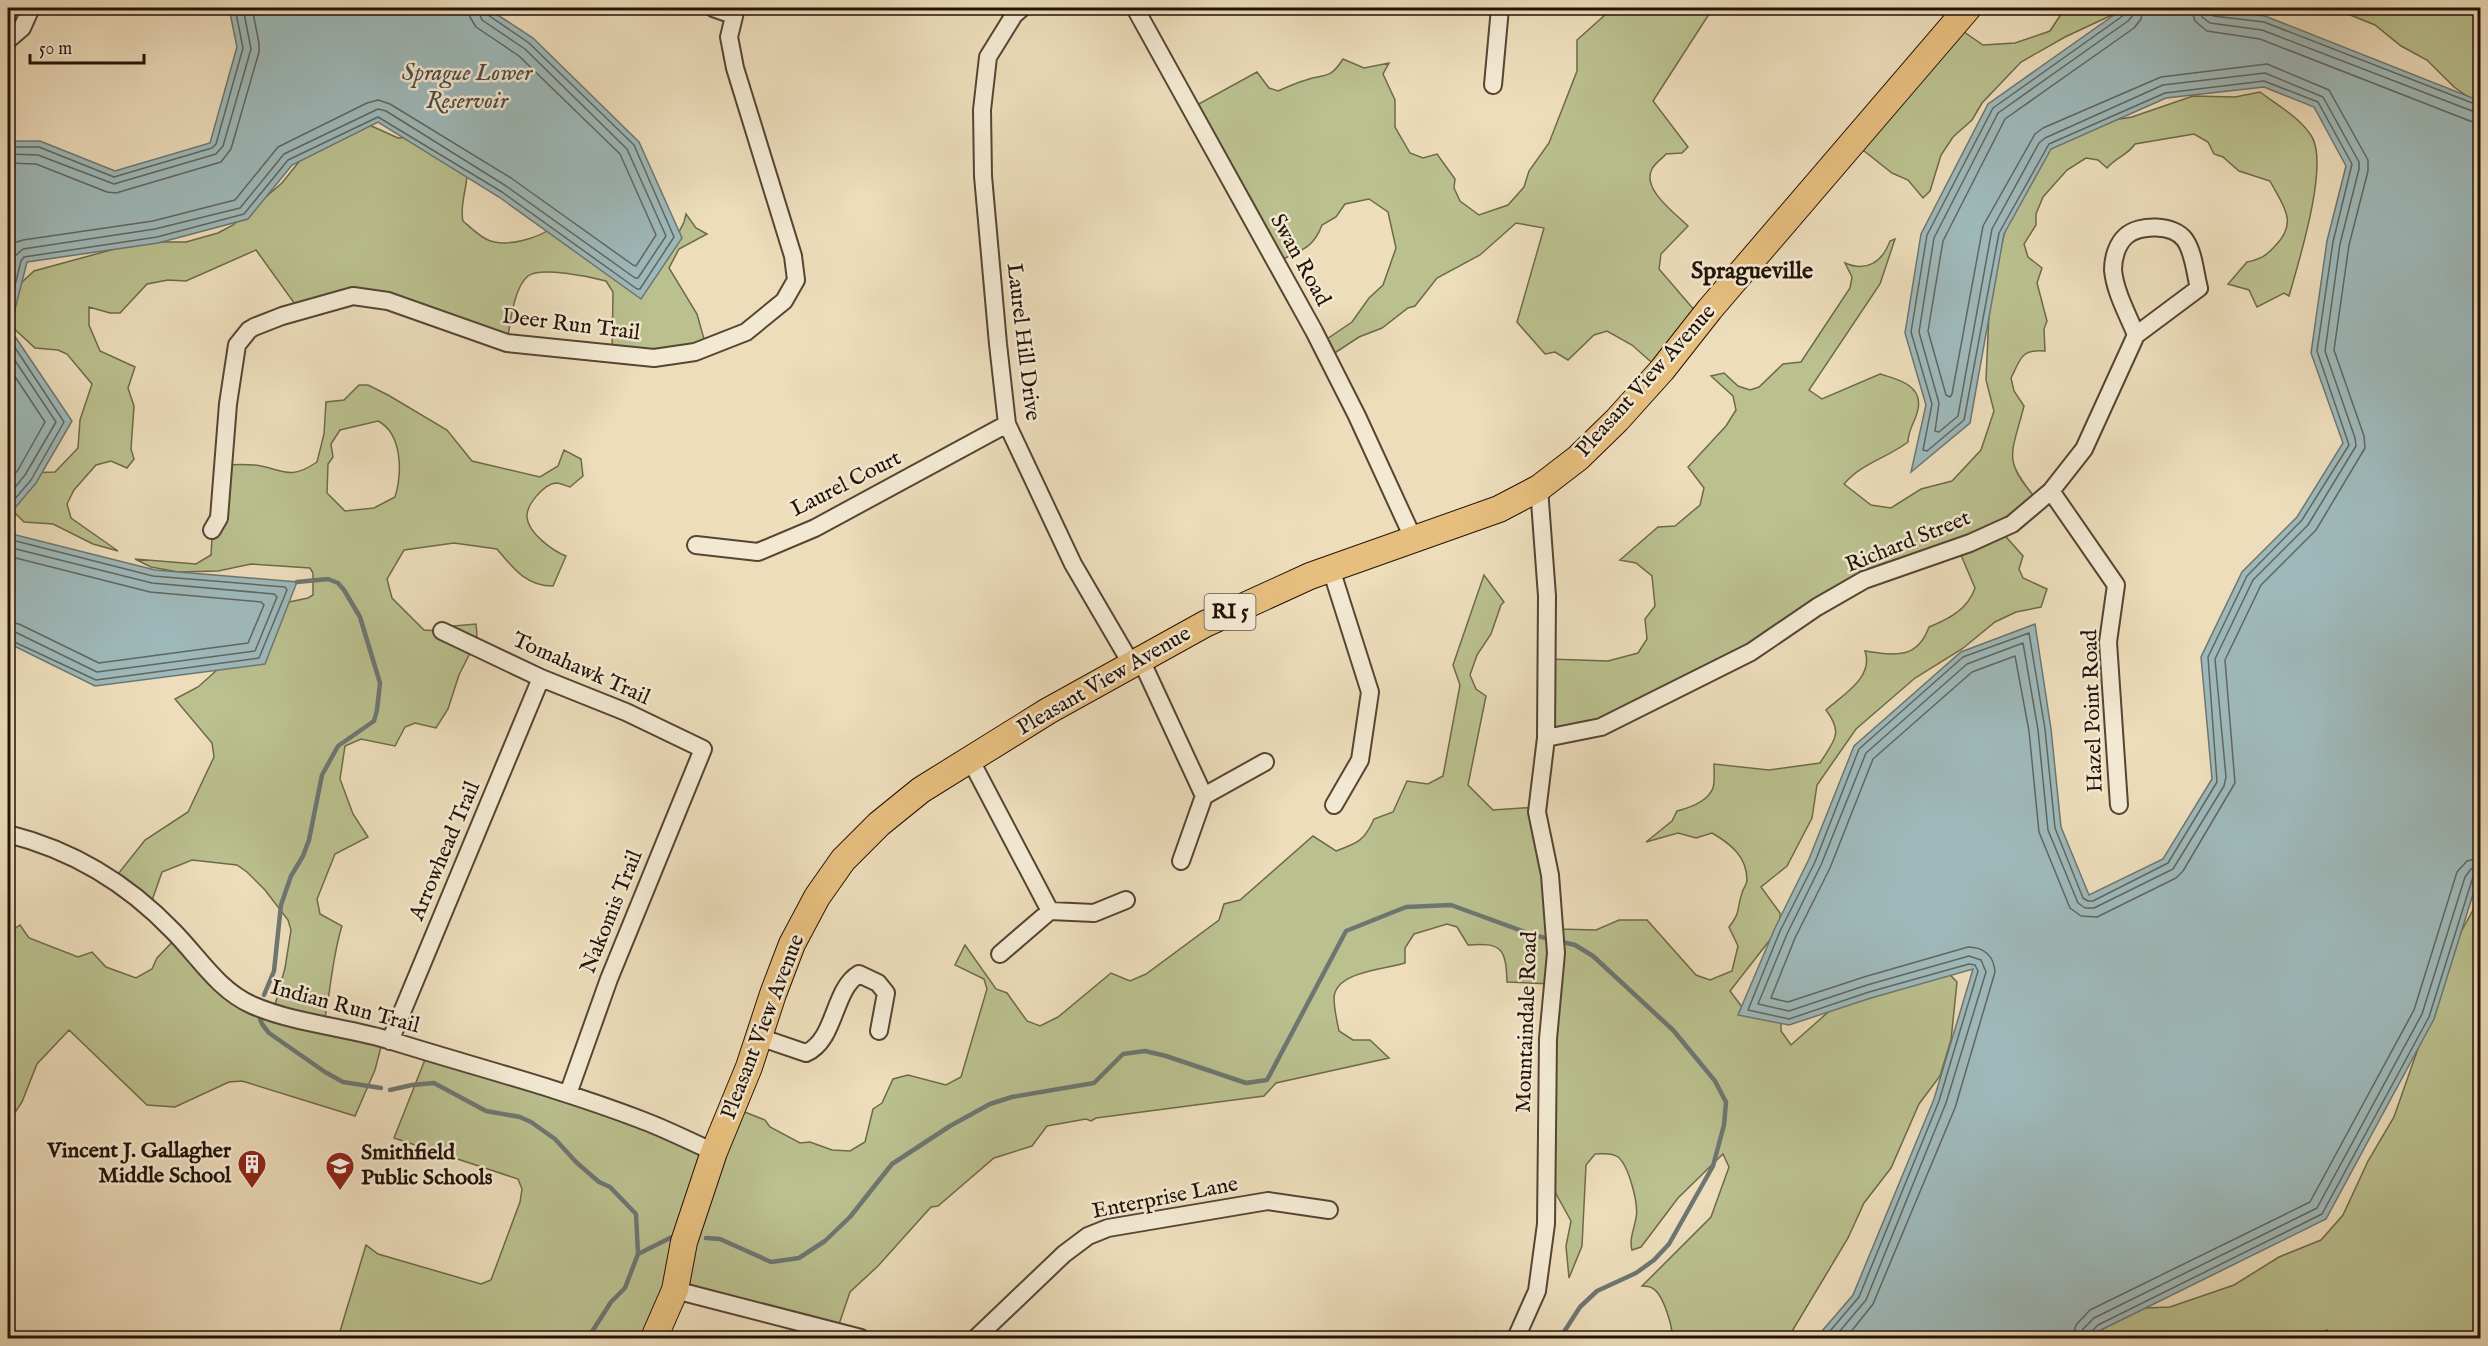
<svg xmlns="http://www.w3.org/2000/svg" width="2488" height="1346" font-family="'IM FELL English',serif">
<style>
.green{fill:#bac08e;stroke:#6e694a;stroke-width:1.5;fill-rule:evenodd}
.water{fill:#9eb9ba;stroke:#6d7672;stroke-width:1.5}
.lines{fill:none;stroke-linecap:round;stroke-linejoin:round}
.shore{stroke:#606660;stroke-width:1.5}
.stream{stroke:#6d7672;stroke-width:4.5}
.street-casing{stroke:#564533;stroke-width:20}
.primary-casing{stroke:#231206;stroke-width:28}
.street{stroke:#f3e9d3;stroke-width:16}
.primary{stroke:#e6be7e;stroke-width:26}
.labels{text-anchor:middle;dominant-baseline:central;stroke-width:5;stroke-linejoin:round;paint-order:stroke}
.shield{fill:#f3e9d3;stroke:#615244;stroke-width:1.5}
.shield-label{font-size:21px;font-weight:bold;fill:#231206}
.street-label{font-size:22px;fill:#231206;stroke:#f3e9d3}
.poi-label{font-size:22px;font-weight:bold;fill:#231206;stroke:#f3e9d3;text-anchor:end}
.water-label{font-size:24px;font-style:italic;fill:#4e4c45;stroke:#f3e9d3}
.neighbourhood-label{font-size:24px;font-weight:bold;fill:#231206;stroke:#f3e9d3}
</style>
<rect width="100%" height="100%" fill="#edddbb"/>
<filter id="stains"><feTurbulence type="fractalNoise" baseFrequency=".00333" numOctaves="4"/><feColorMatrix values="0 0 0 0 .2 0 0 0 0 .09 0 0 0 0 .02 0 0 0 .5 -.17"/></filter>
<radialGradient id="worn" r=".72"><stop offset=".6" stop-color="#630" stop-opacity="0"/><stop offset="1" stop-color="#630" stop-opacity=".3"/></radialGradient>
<path class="green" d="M 1609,8 L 1713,8 L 1653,101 L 1688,147 L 1682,153 L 1666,154 C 1662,159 1655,163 1652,169 C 1641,189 1676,214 1688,226 L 1661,254 L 1659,269 L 1702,319 L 1659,369 L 1632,345 L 1607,331 L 1594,335 L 1568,360 L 1555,352 L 1545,354 L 1517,322 L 1544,228 L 1516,223 L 1480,255 L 1437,278 L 1415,306 L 1408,308 L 1382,328 L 1359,337 L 1330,356 L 1324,341 L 1352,322 L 1369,298 L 1383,285 L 1396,248 L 1388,212 L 1369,199 L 1345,204 L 1336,217 L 1322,225 C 1313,249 1301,250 1279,261 L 1195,106 L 1257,72 L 1269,88 L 1278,91 C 1287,87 1296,83 1306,80 C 1325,73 1329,81 1343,59 L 1364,68 L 1389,63 L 1383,74 L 1395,100 L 1395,127 L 1410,153 L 1423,158 L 1437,154 L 1455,179 L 1454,188 L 1460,201 L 1479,215 L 1508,205 L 1524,187 L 1529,171 L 1549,143 L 1577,71 L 1577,40 L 1606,14 Z
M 2065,8 L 2127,8 L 2065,37 L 2021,62 L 1982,103 L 1972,120 L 1953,137 L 1941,155 L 1930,191 L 1923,198 L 1908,180 L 1892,173 L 1854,143 L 1951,23 L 1983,45 L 2015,43 L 2050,31 Z
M 2333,8 L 2480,8 L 2480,105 L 2454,87 L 2427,60 L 2401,46 L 2375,25 Z
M 2260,92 C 2277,105 2301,118 2312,137 C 2329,166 2298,264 2289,296 L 2284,293 L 2257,307 L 2249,290 L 2228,284 L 2247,262 C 2261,259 2266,256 2275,246 C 2299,222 2283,206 2270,181 L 2239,171 L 2223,157 L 2214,154 L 2208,142 L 2194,134 L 2135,144 C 2128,155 2116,157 2107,168 L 2098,160 L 2086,158 L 2067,170 L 2043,197 L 2036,214 L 2036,225 L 2024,244 L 2028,257 L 2042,268 L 2037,283 L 2047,321 L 2044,329 L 2045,351 C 2021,349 2021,358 2011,378 L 2014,391 L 2024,406 C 2011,457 2002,459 2038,501 L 2000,530 L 2023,556 L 2019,569 L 2023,578 L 2047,589 L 2041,607 L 2016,612 L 1995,622 L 1962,649 L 1915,678 L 1856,729 L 1817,785 L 1812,818 L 1787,866 L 1761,887 L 1780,913 L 1780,927 L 1730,991 L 1745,1011 L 1781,1017 L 1781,1031 L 1791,1045 L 1887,960 L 1926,950 L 1957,982 L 1951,1040 L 1940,1076 L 1919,1104 L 1891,1168 L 1864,1203 L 1848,1238 L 1788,1338 L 1672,1338 C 1673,1327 1663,1293 1652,1288 C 1649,1286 1645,1286 1642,1286 L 1711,1217 L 1729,1167 L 1723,1154 L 1678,1198 L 1641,1247 L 1632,1250 C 1629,1239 1634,1230 1636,1218 C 1639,1205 1629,1166 1618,1157 C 1611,1152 1602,1154 1595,1154 L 1586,1165 L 1582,1246 L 1569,1278 L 1566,1246 L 1571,1221 L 1554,1190 L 1551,984 L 1507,982 C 1506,949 1502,942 1468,945 L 1457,927 L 1447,924 L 1414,934 L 1405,948 L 1405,963 C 1387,969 1335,971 1334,998 C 1334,1009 1337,1021 1339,1031 L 1353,1040 L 1370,1040 L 1389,1058 L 1276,1083 L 1264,1096 L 1096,1118 L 1091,1121 L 1086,1119 L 1047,1126 L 1032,1146 L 994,1158 L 938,1206 L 931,1207 L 878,1266 L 850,1292 L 838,1327 L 674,1280 L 645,1338 L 338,1338 L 366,1245 L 378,1254 L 481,1284 L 491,1280 L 520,1202 L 522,1189 L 518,1179 L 394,1138 L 428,1052 L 714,1149 L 732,1107 L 765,1120 L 770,1127 L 800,1143 L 810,1142 L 832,1150 L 850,1151 L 865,1142 L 873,1109 L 882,1103 L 893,1079 L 908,1075 L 946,1085 L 961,1077 L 987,989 L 984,979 L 955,965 L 965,945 L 996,989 L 1007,993 L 1027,1021 L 1040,1026 L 1058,1017 L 1111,973 L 1130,981 L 1146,974 L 1219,920 L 1224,904 L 1240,900 L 1313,836 L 1336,851 C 1358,843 1365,840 1374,819 L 1393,812 L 1407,781 L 1428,784 L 1443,776 L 1460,685 L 1453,665 L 1484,575 L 1504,602 L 1501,605 L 1491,634 L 1477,655 L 1470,675 L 1476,689 L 1486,696 L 1468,785 L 1493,810 L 1538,807 L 1558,929 L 1596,930 L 1619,920 L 1647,920 L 1696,975 L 1710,980 L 1732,971 L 1738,946 L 1729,927 C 1742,910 1736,910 1742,893 C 1743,888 1747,885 1747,880 C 1747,857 1731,844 1712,833 L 1696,838 L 1678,833 L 1646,842 L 1672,821 L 1677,811 C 1689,808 1708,801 1713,788 C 1715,781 1714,771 1714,764 L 1769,770 L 1820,763 C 1834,740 1844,734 1826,710 C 1844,694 1874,677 1865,651 C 1895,655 1917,660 1929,627 C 1949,619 1968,609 1975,588 L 1958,548 L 1891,570 L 1608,724 L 1550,735 L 1549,659 L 1608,661 L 1638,653 L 1647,639 L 1645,619 L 1655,606 L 1652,576 L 1636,563 L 1620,560 L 1658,527 L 1675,526 L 1700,505 L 1704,488 L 1688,467 L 1726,426 L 1736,410 L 1733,396 L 1711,376 L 1724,373 L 1738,386 L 1750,390 L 1759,387 L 1783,364 L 1801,362 L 1850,288 L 1852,277 L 1845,263 C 1866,272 1882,263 1890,241 L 1895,239 L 1880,284 L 1809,390 L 1822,399 L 1880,374 C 1897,379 1923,385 1918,409 C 1916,421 1908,429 1908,442 C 1887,458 1862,463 1844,484 L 1871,505 L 1891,508 L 1921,489 L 1952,481 L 1981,450 L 1994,411 L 1986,380 L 1990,291 L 2011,207 L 2051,144 L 2108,121 L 2132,117 L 2193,96 L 2235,97 Z
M 367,124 L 398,138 L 437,136 C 445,143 456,151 463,159 C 474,175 458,201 463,221 C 470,227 478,235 486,239 C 505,249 539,238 555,226 L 672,246 L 684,222 L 686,214 L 696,228 L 707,234 L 679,249 L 669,268 L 697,314 L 706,346 L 612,353 L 613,292 L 606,281 C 591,277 540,266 528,276 C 513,288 510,326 507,343 L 360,295 L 297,307 L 256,250 L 186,281 L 168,280 L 147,284 L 120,313 L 110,313 L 89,307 L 89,325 L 100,351 L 135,367 L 128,388 L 134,406 L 131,449 L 134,459 L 127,468 L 111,461 L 96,465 L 74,490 L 67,504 L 71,518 L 118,551 L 93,544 L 53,524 L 24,522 L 8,506 L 23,473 L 55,472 L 78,448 L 80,420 L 92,384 L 67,354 L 58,350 L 35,348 L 8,323 L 20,284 L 34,271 L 140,242 L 186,242 L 218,233 L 233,225 L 282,183 L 322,133 Z
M 359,385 L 368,385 L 388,395 L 447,430 L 472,461 L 540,477 L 558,466 L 564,450 L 581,459 L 583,476 L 570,487 C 566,486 560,483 556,483 C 544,484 526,505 527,517 C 528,533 553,551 566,556 L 553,586 C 526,586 513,568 497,549 L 454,543 L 404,550 L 387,579 L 392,598 L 424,630 L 440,631 L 442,627 L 476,624 L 477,635 L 475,643 L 459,675 L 448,709 L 436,728 L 415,723 L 405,727 L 395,746 L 361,739 L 345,746 L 340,779 L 353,814 L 368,837 L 335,854 L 317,899 L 320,914 L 342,926 C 332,957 331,990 324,1022 L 383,1039 L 375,1070 L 355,1116 L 242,1081 L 229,1082 L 175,1107 L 147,1105 L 69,1030 L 37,1064 L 22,1102 L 8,1123 L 8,933 L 20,925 L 29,938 L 78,957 L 92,952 L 106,967 L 136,978 L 152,969 L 157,958 L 176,938 L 246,998 L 275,1005 L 285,968 L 291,930 L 288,920 L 265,890 L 247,872 L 237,865 L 192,860 L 162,872 L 150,906 L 114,879 L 145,840 L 188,812 L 214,757 L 212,743 L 175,699 L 198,687 L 246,644 L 280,604 L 308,598 L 313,595 L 313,573 L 310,568 L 251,564 L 218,571 L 178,572 L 151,567 L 135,559 L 196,564 L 211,555 L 214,507 L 220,465 C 231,465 242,464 254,465 C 282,468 288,482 317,462 L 324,434 L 326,402 L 344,400 ZM 378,421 C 403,434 402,474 395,497 L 374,508 L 345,511 L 327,493 L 328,464 L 333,457 L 331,444 L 340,430 Z
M 2480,897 L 2480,1338 L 2330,1338 L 2327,1330 L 2304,1338 L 2079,1338 L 2119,1309 L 2170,1307 L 2234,1285 L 2279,1257 L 2321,1240 L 2343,1215 L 2368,1161 L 2394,1117 L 2455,943 Z
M 1475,1331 L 1498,1338 L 1459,1338 Z"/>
<path class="water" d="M 229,8 L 487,8 L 533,38 L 639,142 L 682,238 L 641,299 L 499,197 L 378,122 L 292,165 L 248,219 L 158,243 L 27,262 L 10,329 L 72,421 L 36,483 L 8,516 L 8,141 L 40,141 L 115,171 L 210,143 L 237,47 Z
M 2124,8 L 2191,8 L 2265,16 L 2480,101 L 2480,872 L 2434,1019 L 2326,1219 L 2101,1330 L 2092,1338 L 1816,1338 L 1853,1295 L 1934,1099 L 1973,969 L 1871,998 L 1789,1025 L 1738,1015 L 1775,928 L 1809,859 L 1854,746 L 1961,652 L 2035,624 L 2051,729 L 2061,827 L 2089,895 L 2163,859 L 2212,779 L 2201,657 L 2242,572 L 2297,517 L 2343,443 L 2311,353 L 2327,241 L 2346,166 L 2314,107 L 2264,87 L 2166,98 L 2051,149 L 2004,234 L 1970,423 L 1911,472 L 1926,405 L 1905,333 L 1921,234 L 1988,104 Z
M 8,533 L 155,570 L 297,582 L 265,664 L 95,686 L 8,643 Z"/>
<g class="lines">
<path class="shore" d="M 2191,8 L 2195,21 L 2207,31 L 2260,39 L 2470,121 L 2480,123
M 2200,8 L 2202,17 L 2210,23 L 2262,30 L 2480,114
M 2208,8 L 2209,13 L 2213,16 L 2264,22 L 2480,106
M 8,147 L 39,147 L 114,177 L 212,148 L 216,144 L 243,48 L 235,8
M 8,154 L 38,155 L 114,184 L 216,154 L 223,146 L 251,49 L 243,8
M 8,163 L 36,164 L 107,192 L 116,193 L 221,162 L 231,149 L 259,52 L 259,43 L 252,8
M 8,251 L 14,243 L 23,240 L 153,221 L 235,200 L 278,147 L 367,103 L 378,100 L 390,104 L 511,178 L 633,265 L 636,266 L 656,235 L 620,154 L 519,56 L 476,27 L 470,17 L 468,8
M 8,283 L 15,256 L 23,249 L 155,229 L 240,208 L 284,154 L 378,109 L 386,111 L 506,186 L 635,278 L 638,278 L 666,236 L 627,149 L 525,49 L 482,20 L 477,8
M 8,314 L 21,261 L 24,257 L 157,237 L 244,214 L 288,160 L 378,117 L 502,192 L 637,289 L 640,289 L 674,237 L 634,145 L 529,43 L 488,15 L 485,8
M 8,337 L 64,422 L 31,480 L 8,507
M 8,350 L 56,422 L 25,475 L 8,496
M 8,366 L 45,422 L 18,470 L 8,482
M 8,539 L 153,576 L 285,587 L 287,590 L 259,658 L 96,680 L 8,639
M 8,547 L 152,583 L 274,594 L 277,597 L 255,651 L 97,672 L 15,632 L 8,631
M 8,556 L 150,592 L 261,602 L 264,605 L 248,643 L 99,663 L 19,624 L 8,622
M 1824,1338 L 1859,1297 L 1939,1101 L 1978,971 L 1975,965 L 1969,964 L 1869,992 L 1789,1019 L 1748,1010 L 1780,931 L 1815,862 L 1859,749 L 1963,657 L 2029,633 L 2045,729 L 2055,828 L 2083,898 L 2088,901 L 2093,901 L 2168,863 L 2217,782 L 2208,657 L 2247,576 L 2302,520 L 2349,445 L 2317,351 L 2333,242 L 2352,164 L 2318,102 L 2264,81 L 2165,93 L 2049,144 L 1999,233 L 1964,420 L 1927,451 L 1923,450 L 1932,404 L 1911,332 L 1927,235 L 1993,108 L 2124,15 L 2126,8
M 1834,1338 L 1866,1300 L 1946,1103 L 1986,972 L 1981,960 L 1969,956 L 1867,985 L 1789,1011 L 1758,1004 L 1787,934 L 1821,865 L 1866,753 L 1967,664 L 2023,643 L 2038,730 L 2048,830 L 2078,903 L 2085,908 L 2094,908 L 2173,869 L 2224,786 L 2226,777 L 2215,659 L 2253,580 L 2308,525 L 2356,446 L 2355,438 L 2325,351 L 2340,244 L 2359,169 L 2359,162 L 2323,97 L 2265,73 L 2163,85 L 2045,138 L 2039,143 L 1992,229 L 1958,416 L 1939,432 L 1935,431 L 1939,403 L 1919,332 L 1934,238 L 1998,113 L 2128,21 L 2133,15 L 2134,8
M 1846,1338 L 1873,1304 L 1955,1108 L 1995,972 C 1994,956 1984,947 1968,947 L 1864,977 L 1788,1002 L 1771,998 L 1795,938 L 1830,868 L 1873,759 L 1972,672 L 2015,656 L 2029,731 L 2039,832 L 2070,908 L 2081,916 L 2097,917 L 2176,878 L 2183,871 L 2235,783 L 2225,660 L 2261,585 L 2316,530 L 2365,448 L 2364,436 L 2334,350 L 2349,245 L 2368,171 L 2368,160 L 2329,90 L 2267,64 L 2161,77 L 2043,128 L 2035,134 L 1983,226 L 1952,394 L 1950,397 L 1946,395 L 1928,331 L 1943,241 L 2005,119 L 2134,28 L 2141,19 L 2143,8
M 2072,1338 L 2076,1325 L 2090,1310 L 2310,1202 L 2414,1010 L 2457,872 L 2467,861 L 2480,858
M 2081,1338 L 2083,1329 L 2094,1318 L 2317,1208 L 2422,1014 L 2465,877 L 2471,869 L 2480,867
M 2089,1338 L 2090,1333 L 2098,1325 L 2322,1214 L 2429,1017 L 2472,880 L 2475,876 L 2480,875"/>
<path class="stream" d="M 264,995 L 274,971 L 281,905 L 291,876 L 303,856 L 309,840 L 322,775 L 338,746 L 374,721 L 377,710 L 380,683 L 360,617 L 344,590 L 338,583 L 328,579 L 297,582
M 258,1013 L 262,1024 L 269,1033 L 325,1072 L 343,1082 L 381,1088
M 390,1090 L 412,1085 L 434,1083 L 486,1111 L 520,1117 L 531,1122 L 555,1139 L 576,1162 L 599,1182 L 610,1187 L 636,1214 L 638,1254 L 625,1288 L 611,1302 L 588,1338
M 706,1238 L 720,1239 L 771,1262 L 799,1258 L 825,1241 L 850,1217 L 892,1164 L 950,1126 L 990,1104 L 1012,1097 L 1094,1083 L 1123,1054 L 1145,1051 L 1166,1056 L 1246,1083 L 1267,1080 L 1346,931 L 1406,907 L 1451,905 L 1533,935 L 1575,945 L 1593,956 L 1673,1030 L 1715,1081 L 1726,1102 L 1724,1125 L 1713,1166 L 1669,1244 L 1654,1260 L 1636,1273 L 1597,1291 L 1580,1307 L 1560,1338
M 638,1254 L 672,1237"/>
<g class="street-casing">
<path id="street" d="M 713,8 L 733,15
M 1022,8 L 1014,15 L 988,57 L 982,110 L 983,176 L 998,344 L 1007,424 L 1073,564 L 1132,665
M 1135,8 L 1314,331 L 1357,416 L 1414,540
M 8,40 L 22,28 L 31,8
M 1493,85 L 1500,8
M 2051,491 L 2116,585 L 2108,642 L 2119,805
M 212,530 L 219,518 L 228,404 L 237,345 L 249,330 L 254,327 L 282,316 L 353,296 L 388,301 L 507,343 L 654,358 L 695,352 L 746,332 L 784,301 L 796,280 L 793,256 L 735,68 L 729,37 L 736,8
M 696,545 L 758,552 L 815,528 L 1007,424
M 1331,569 L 1370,692 L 1360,760 L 1334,805
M 442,631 L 541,678 L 626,712 L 703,749 L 609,979 L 568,1094
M 1141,660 L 1204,796 L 1181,861
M 1546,738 L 1601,727 L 1751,652 L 1817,607 L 1864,580 L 1970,543 L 2012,524 L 2051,491 L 2084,449 L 2136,335 L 2199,288 C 2195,273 2194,253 2185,240 C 2174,224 2139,224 2126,236 C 2117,244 2113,258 2113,270 C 2115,292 2128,315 2136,335
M 970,759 L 1050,911 L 1000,954
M 1204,796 L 1265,762
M 8,834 C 72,850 127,883 173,931 C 198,956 218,990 252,1005 C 296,1024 347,1027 392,1041 C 475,1067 558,1088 639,1119 C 664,1128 689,1141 714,1152
M 1050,911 L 1094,913 L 1126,900
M 759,1037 L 806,1053 C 836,1040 833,989 859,974 L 878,983 L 886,993 L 879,1031
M 390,1041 L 541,678
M 675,1290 L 861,1338
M 976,1338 L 1064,1254 L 1088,1236 L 1108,1228 L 1268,1201 L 1329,1210
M 1516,1338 L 1537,1291 L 1546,1224 L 1548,1039 L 1556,953 L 1550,875 L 1537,812 L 1546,738 L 1547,596 L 1539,488"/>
</g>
<g class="primary-casing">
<path id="primary" d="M 654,1338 L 675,1290 L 684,1242 L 714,1152 L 749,1067 L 773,994 L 792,944 L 817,897 L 843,860 L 879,824 L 921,790 L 1048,711 L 1205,624 L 1310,576 L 1499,509 L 1539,488 L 1578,458 L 1617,420 L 1662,370 L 1710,309 L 1968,8"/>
</g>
<use href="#street" class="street"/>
<use href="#primary" class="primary"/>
</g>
<defs>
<g id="building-pin" transform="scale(1.5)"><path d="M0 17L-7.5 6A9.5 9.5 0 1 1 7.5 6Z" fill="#8f2418" stroke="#f3e9d3"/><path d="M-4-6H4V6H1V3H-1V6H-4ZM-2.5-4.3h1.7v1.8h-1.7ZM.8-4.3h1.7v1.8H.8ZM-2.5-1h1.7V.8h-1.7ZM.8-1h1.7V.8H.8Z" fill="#fff"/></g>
<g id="school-pin" transform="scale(1.5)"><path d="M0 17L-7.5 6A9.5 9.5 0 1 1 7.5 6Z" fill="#8f2418" stroke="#f3e9d3"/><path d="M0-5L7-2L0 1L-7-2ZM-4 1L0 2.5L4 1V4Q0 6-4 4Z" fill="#fff"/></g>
</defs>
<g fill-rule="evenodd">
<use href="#building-pin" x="252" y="1164"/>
<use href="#school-pin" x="340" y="1166"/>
</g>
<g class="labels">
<rect class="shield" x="1204.5" y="594" width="51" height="36" rx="4.5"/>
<g class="shield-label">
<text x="1230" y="612">RI 5</text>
</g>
<g class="street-label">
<text transform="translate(1300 260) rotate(61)">Swan Road</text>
<text transform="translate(571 325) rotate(7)">Deer Run Trail</text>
<text transform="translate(1023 342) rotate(83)">Laurel Hill Drive</text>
<text transform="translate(1646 381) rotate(-48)">Pleasant View Avenue</text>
<text transform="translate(846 484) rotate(-27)">Laurel Court</text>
<text transform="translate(1908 542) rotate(-22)">Richard Street</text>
<text transform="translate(581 669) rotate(24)">Tomahawk Trail</text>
<text transform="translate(1104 681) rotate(-30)">Pleasant View Avenue</text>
<text transform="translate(2093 711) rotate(-92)">Hazel Point Road</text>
<text transform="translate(445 851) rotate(-67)">Arrowhead Trail</text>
<text transform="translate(612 912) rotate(-68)">Nakomis Trail</text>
<text transform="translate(345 1007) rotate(15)">Indian Run Trail</text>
<text transform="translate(1527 1022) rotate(-88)">Mountaindale Road</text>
<text transform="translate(763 1027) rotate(-69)">Pleasant View Avenue</text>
<text transform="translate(1165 1198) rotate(-11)">Enterprise Lane</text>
</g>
<g class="poi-label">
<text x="231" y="1151">Vincent J. Gallagher<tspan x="231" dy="25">Middle School</tspan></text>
<text x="361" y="1153" text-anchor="start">Smithfield<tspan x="361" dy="25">Public Schools</tspan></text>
</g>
<g class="water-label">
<text x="467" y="73">Sprague Lower<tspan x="467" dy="28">Reservoir</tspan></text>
</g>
<g class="neighbourhood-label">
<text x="1752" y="271">Spragueville</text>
</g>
</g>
<rect width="2488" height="1346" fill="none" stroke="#edddbb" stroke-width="30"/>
<rect x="9" y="9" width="2470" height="1328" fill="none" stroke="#231206" stroke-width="3"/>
<rect x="15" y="15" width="2458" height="1316" fill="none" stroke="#231206" stroke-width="1.5"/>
<path d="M30 54v9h114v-9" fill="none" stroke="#231206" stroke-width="3"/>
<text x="39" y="54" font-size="18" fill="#231206" stroke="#f3e9d3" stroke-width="4.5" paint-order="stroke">50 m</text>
<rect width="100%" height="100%" filter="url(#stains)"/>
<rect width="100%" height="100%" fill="url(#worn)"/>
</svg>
